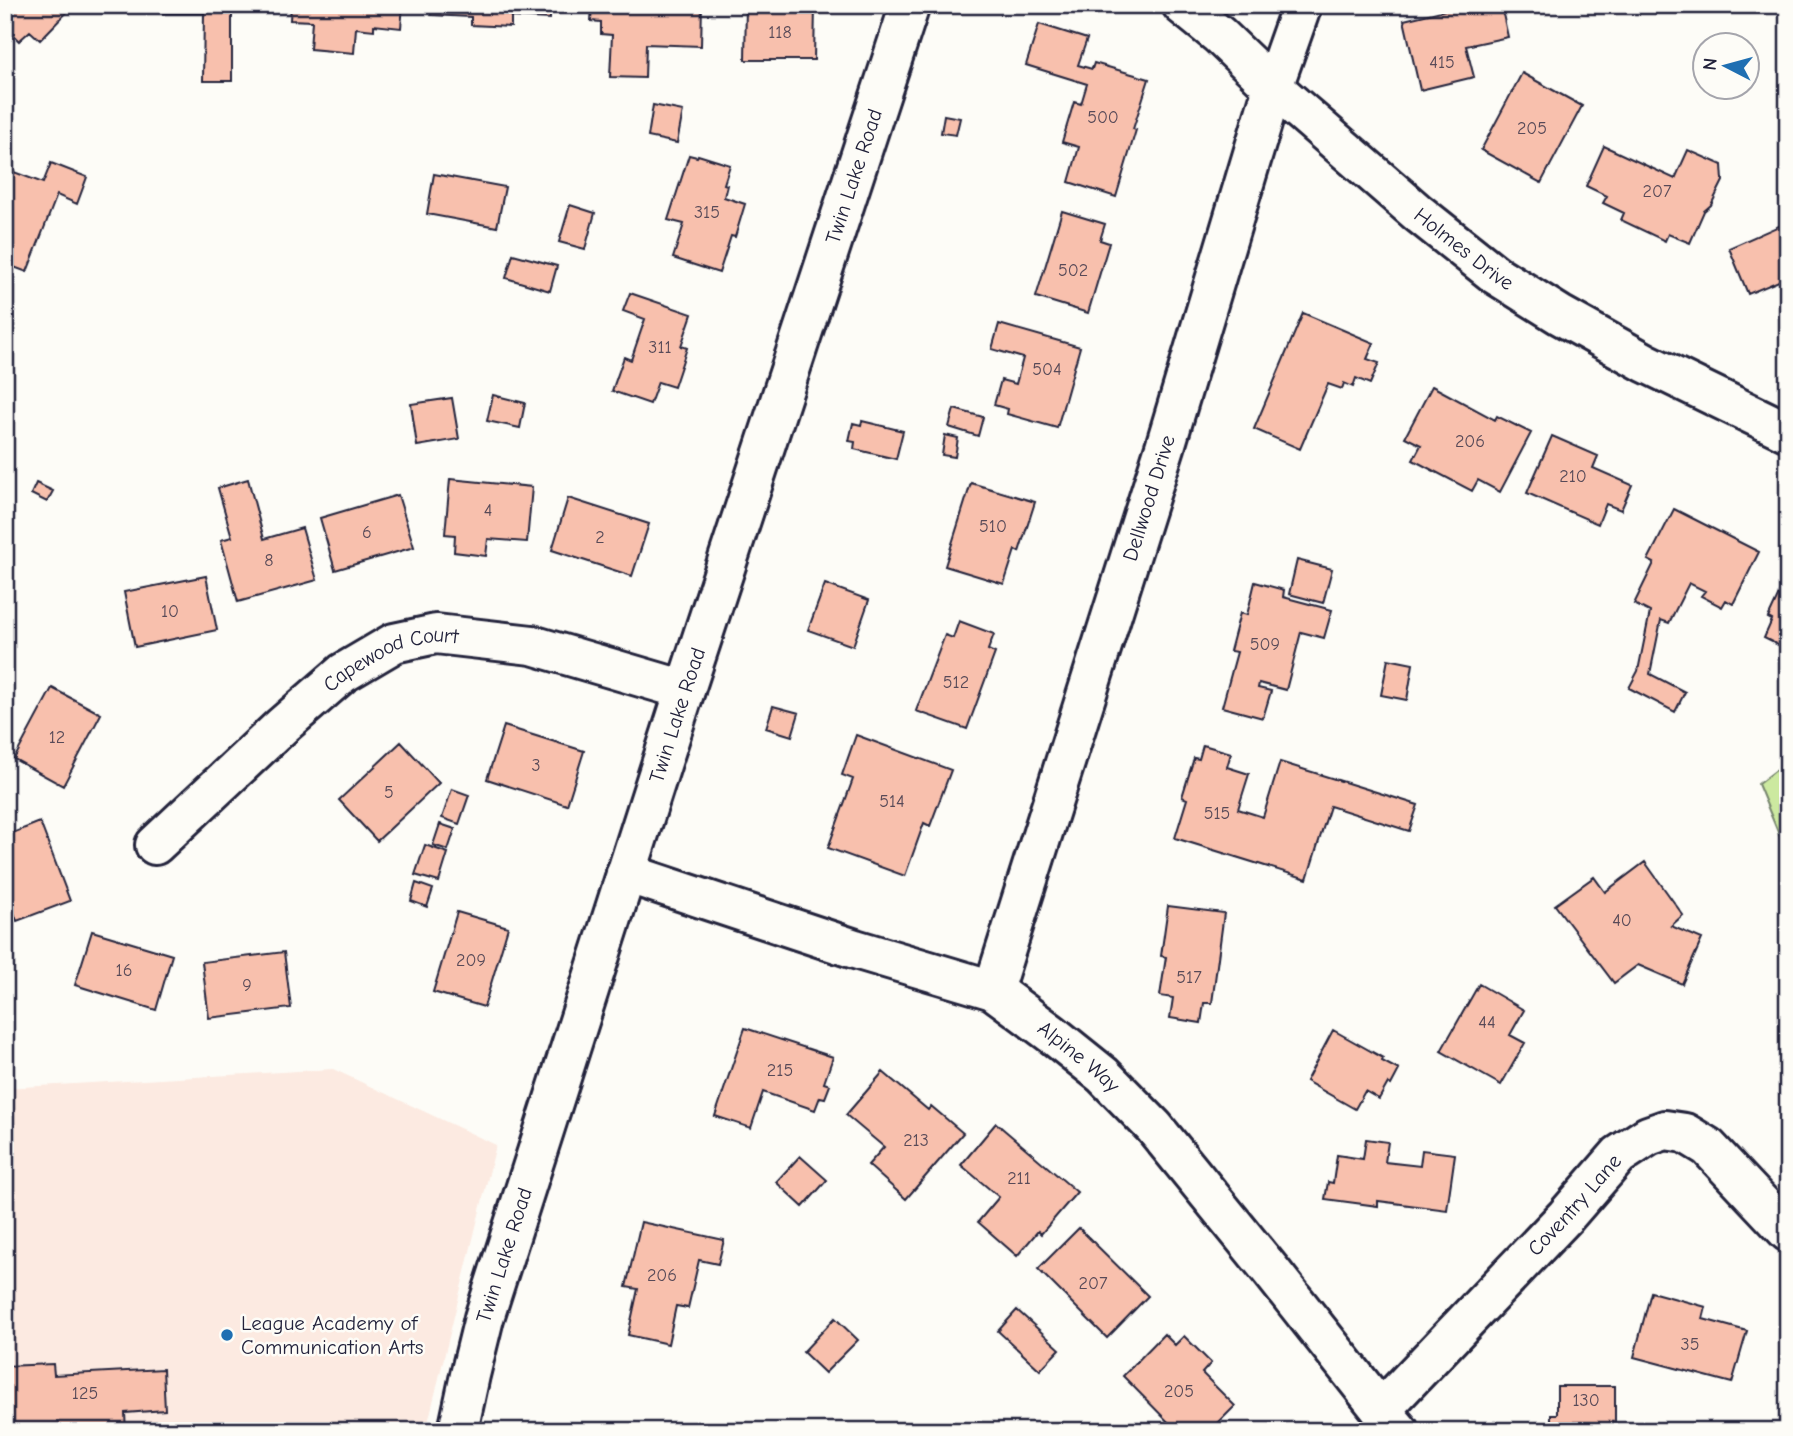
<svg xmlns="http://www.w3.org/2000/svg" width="1793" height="1436" font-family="'Comic Neue',sans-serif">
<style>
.built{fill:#fceae1}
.green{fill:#cce9a0;stroke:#77866e;stroke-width:2}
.building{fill:#f8c0ad;stroke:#22223b;stroke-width:2}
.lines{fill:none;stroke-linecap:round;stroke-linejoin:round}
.minor-casing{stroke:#22223b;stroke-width:44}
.minor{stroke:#fdfcf7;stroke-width:38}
.poi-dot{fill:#1f6fb2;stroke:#fdfcf7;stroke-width:2.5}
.labels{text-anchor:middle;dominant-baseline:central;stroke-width:5;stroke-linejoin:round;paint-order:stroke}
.number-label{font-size:18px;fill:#584a58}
.street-label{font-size:21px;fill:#22223b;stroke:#fdfcf7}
.poi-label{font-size:21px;fill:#22223b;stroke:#fdfcf7;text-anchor:start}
</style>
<rect width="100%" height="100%" fill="#fdfcf7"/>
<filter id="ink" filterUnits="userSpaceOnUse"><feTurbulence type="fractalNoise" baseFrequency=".0143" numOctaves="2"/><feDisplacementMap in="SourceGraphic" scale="14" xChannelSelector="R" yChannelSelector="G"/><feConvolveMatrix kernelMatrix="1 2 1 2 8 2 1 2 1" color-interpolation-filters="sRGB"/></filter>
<g filter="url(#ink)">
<path class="built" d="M 333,1069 L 496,1145 L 426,1431 L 5,1431 L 5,1088 Z"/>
<path class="green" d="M 1788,761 L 1788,856 L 1758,784 Z"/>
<path class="building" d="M 18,5 L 74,5 L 40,40 L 30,31 L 19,41 L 5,27 L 5,18 Z
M 163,5 L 232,5 L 232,81 L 203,81 L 204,13 L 163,13 Z
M 291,5 L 403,5 L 401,28 L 374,25 L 374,30 L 356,28 L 354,53 L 310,49 L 312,21 L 290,20 Z
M 432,5 L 550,5 L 550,19 L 511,17 L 511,27 L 471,25 L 471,17 L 431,15 Z
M 592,5 L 702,5 L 701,46 L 646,44 L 645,78 L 610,77 L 612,35 L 601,34 L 601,22 L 591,21 Z
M 746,5 L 815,5 L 814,60 L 745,60 Z
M 1466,5 L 1501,5 L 1508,37 L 1466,46 L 1474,77 L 1420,90 L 1404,20 Z
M 1039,24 L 1087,39 L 1078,65 L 1092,69 L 1094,63 L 1149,79 L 1133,129 L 1136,130 L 1116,197 L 1069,182 L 1079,147 L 1062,142 L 1074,102 L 1081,104 L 1087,84 L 1026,65 Z
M 1522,73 L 1582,106 L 1541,183 L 1481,150 Z
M 653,105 L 683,111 L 677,143 L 648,137 Z
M 944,115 L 960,118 L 956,135 L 941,133 Z
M 1604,146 L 1675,179 L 1688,150 L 1722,165 L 1723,181 L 1711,205 L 1704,211 L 1690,243 L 1668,234 L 1665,241 L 1621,220 L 1624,213 L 1603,203 L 1607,196 L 1586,186 Z
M 689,155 L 697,157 L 698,155 L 730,165 L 724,184 L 727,185 L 724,197 L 745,204 L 735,237 L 731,236 L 719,273 L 673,258 L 684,224 L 668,220 Z
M 51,163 L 87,177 L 77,204 L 57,195 L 27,272 L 6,264 L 5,267 L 5,184 L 9,185 L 14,172 L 43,183 Z
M 434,174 L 505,187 L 497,227 L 427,214 Z
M 570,205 L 595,213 L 585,249 L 559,242 Z
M 1062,211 L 1105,224 L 1100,240 L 1109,243 L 1088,313 L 1036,297 Z
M 1788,222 L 1788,281 L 1786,278 L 1748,294 L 1729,248 Z
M 513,254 L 557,266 L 550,291 L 506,278 Z
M 630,293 L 692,314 L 681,346 L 687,348 L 674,387 L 658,382 L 650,404 L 612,391 L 624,357 L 631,360 L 645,319 L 623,311 Z
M 1303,313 L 1374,343 L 1367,359 L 1379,363 L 1370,384 L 1356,378 L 1353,387 L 1344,383 L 1342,389 L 1328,384 L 1300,449 L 1254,429 Z
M 999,324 L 1080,347 L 1057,428 L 1007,414 L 1008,409 L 994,405 L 1001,380 L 1016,384 L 1023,358 L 992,349 Z
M 1432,386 L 1495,420 L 1497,416 L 1531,433 L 1500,492 L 1478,480 L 1472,491 L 1413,460 L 1421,445 L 1405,437 Z
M 493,395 L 525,403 L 520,428 L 487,421 Z
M 452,398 L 459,439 L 417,446 L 411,404 Z
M 954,409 L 983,417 L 978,436 L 949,427 Z
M 862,421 L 903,431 L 896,459 L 854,449 L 855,442 L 849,441 L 853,423 L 861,425 Z
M 945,435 L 958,438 L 955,457 L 942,455 Z
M 1552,436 L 1598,456 L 1593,468 L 1632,485 L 1621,510 L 1606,504 L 1598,524 L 1527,493 Z
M 248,479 L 264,539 L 302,528 L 317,580 L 238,602 L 221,540 L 232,537 L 218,488 Z
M 450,479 L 532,487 L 527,542 L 488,539 L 486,556 L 454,552 L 455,535 L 445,534 Z
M 36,483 L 53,491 L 47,502 L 31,494 Z
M 971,483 L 1035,502 L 1019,552 L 1015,550 L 1004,584 L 945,566 Z
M 398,495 L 414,547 L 335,570 L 320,518 Z
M 568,498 L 649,524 L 632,576 L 552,550 Z
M 1674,509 L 1759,552 L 1733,604 L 1726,600 L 1722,607 L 1701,596 L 1705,591 L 1689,583 L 1669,623 L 1661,620 L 1650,674 L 1685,692 L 1675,712 L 1629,688 L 1638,671 L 1650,612 L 1634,604 L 1654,563 L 1648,560 Z
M 1297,560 L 1332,569 L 1323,603 L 1289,594 Z
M 206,576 L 217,630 L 135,647 L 124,592 Z
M 1787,577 L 1788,577 L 1788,650 L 1764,638 L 1772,620 L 1768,618 Z
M 1255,582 L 1284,590 L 1283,597 L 1332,610 L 1324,638 L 1301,632 L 1286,690 L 1259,683 L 1258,688 L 1271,691 L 1263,718 L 1222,707 L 1237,652 L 1230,651 L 1240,613 L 1247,615 Z
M 825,584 L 869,600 L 853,646 L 808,630 Z
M 959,621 L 994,634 L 988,650 L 995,653 L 967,729 L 916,711 L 945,635 L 953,638 Z
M 1388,659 L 1413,664 L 1407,700 L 1381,695 Z
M 52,688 L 101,714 L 63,786 L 14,759 Z
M 773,706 L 799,713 L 792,736 L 766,728 Z
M 504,726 L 584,751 L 567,805 L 487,779 Z
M 856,735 L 951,770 L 930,826 L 924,823 L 905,876 L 828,848 L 853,779 L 842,775 Z
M 401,742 L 439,783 L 377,841 L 339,800 Z
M 1203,745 L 1231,753 L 1227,767 L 1249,774 L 1238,809 L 1263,817 L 1280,762 L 1418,805 L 1409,831 L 1330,806 L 1307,879 L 1175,838 L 1187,799 L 1182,797 L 1194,758 L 1199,759 Z
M 452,789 L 469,795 L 459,824 L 442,818 Z
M 40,822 L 70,901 L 17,921 L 5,889 L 5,836 Z
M 440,824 L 455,829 L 448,850 L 433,845 Z
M 425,845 L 448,853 L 439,882 L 415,875 Z
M 1645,862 L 1683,915 L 1671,926 L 1702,939 L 1682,984 L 1638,965 L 1614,983 L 1555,905 L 1594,877 L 1605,892 Z
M 416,883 L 433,889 L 427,907 L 411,901 Z
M 1168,906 L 1224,913 L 1212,1003 L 1204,1003 L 1201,1023 L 1170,1018 L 1173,998 L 1160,996 L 1166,957 L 1161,956 Z
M 457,912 L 508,927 L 484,1007 L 433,992 Z
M 92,931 L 172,955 L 156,1010 L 75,985 Z
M 284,952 L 291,1008 L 209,1018 L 202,962 Z
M 1479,984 L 1524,1010 L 1510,1035 L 1525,1043 L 1501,1085 L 1441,1051 Z
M 745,1028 L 833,1057 L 824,1083 L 830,1085 L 825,1098 L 820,1097 L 815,1110 L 763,1092 L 751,1128 L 715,1116 Z
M 1333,1030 L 1383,1058 L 1382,1061 L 1399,1070 L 1391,1085 L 1388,1083 L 1379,1099 L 1365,1091 L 1355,1109 L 1306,1081 Z
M 883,1072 L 928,1110 L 931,1106 L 963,1133 L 906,1199 L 868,1165 L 884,1147 L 846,1115 Z
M 996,1123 L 1077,1192 L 1041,1234 L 1038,1231 L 1017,1256 L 978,1222 L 999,1197 L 961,1165 Z
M 1366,1139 L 1388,1142 L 1385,1162 L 1420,1166 L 1422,1150 L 1455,1154 L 1447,1210 L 1378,1201 L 1378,1206 L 1325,1199 L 1328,1182 L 1333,1183 L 1337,1155 L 1363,1159 Z
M 800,1156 L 827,1180 L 803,1207 L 776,1182 Z
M 641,1222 L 724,1240 L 718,1264 L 699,1260 L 688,1308 L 676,1306 L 668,1344 L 628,1335 L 638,1289 L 626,1287 Z
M 1079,1228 L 1148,1296 L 1107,1338 L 1038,1269 Z
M 1651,1292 L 1706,1307 L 1703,1319 L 1747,1331 L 1732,1383 L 1634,1357 Z
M 1017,1310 L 1060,1349 L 1040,1370 L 998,1331 Z
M 835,1318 L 858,1340 L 825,1373 L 803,1352 Z
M 1164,1334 L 1175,1345 L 1184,1336 L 1211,1363 L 1202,1373 L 1235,1406 L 1210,1431 L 1177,1431 L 1123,1376 Z
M 53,1364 L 54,1375 L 163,1369 L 165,1410 L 125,1413 L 126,1431 L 5,1431 L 5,1366 Z
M 1557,1386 L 1615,1386 L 1615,1431 L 1551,1431 L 1551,1414 L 1557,1414 Z"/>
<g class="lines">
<g class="minor-casing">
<g id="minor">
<path id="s1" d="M 1182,5 L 1219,35 L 1273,87 L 1418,213 L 1496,275 L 1560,315 L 1646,363 L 1788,432"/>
<path id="s2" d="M 155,845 L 282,726 L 343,673 L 394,643 L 436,634 L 532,645 L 685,690"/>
<path id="s3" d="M 626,873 L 855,949 L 993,990 L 1052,1034 L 1103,1075 L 1154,1127 L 1272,1272 L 1381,1410 L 1399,1431"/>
<path id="s4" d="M 993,990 L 1165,447 L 1273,87 L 1302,5"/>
<path id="s5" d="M 1381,1410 L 1566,1216 L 1619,1155 L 1648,1136 L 1665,1130 L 1685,1133 L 1708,1147 L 1788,1232"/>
<path id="s6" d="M 458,1431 L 470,1375 L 484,1318 L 685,690 L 910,5"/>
</g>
</g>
<use href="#minor" class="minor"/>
</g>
</g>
<circle class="poi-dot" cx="227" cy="1335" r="7"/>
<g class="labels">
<g class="number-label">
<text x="780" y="32">118</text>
<text x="1442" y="62">415</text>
<text x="1103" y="117">500</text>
<text x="1532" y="128">205</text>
<text x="1657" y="191">207</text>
<text x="707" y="212">315</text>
<text x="1073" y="270">502</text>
<text x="660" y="347">311</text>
<text x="1047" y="369">504</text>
<text x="1470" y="441">206</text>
<text x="1573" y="476">210</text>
<text x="488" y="510">4</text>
<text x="993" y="526">510</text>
<text x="367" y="532">6</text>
<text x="600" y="537">2</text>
<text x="269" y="560">8</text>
<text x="170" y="611">10</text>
<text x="1265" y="644">509</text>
<text x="956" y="682">512</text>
<text x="57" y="737">12</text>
<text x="536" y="765">3</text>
<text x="389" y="792">5</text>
<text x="892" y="801">514</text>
<text x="1217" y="813">515</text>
<text x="1622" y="920">40</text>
<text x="471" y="960">209</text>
<text x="124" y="970">16</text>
<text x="1189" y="977">517</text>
<text x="247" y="985">9</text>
<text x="1487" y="1022">44</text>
<text x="780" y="1070">215</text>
<text x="916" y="1140">213</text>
<text x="1019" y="1178">211</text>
<text x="662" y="1275">206</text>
<text x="1093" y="1283">207</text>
<text x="1690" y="1344">35</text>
<text x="1179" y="1391">205</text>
<text x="85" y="1393">125</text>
<text x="1586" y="1400">130</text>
</g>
<g class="street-label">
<text stroke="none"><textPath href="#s6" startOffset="1316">Twin Lake Road</textPath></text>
<text stroke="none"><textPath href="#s1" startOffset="373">Holmes Drive</textPath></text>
<text stroke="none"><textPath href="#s4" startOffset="516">Dellwood Drive</textPath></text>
<text stroke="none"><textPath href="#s2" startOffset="306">Capewood Court</textPath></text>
<text stroke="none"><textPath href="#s6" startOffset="749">Twin Lake Road</textPath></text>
<text stroke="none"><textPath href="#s3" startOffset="494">Alpine Way</textPath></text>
<text stroke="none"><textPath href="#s5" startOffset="282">Coventry Lane</textPath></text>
<text stroke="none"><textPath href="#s6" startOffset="182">Twin Lake Road</textPath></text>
</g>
<g class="poi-label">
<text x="241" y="1323">League Academy of<tspan x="241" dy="24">Communication Arts</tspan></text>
</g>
</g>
<rect width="1793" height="1436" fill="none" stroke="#fdfcf7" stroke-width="28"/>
<rect x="14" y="14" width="1765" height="1408" fill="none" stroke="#22223b" stroke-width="2.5" filter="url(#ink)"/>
<g transform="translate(1726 66) rotate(276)"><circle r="33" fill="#fdfcf7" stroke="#a5a5ac" stroke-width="2"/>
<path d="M0-5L12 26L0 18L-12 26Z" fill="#1f6fb2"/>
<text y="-10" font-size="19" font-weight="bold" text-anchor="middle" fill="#22223b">N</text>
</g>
</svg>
